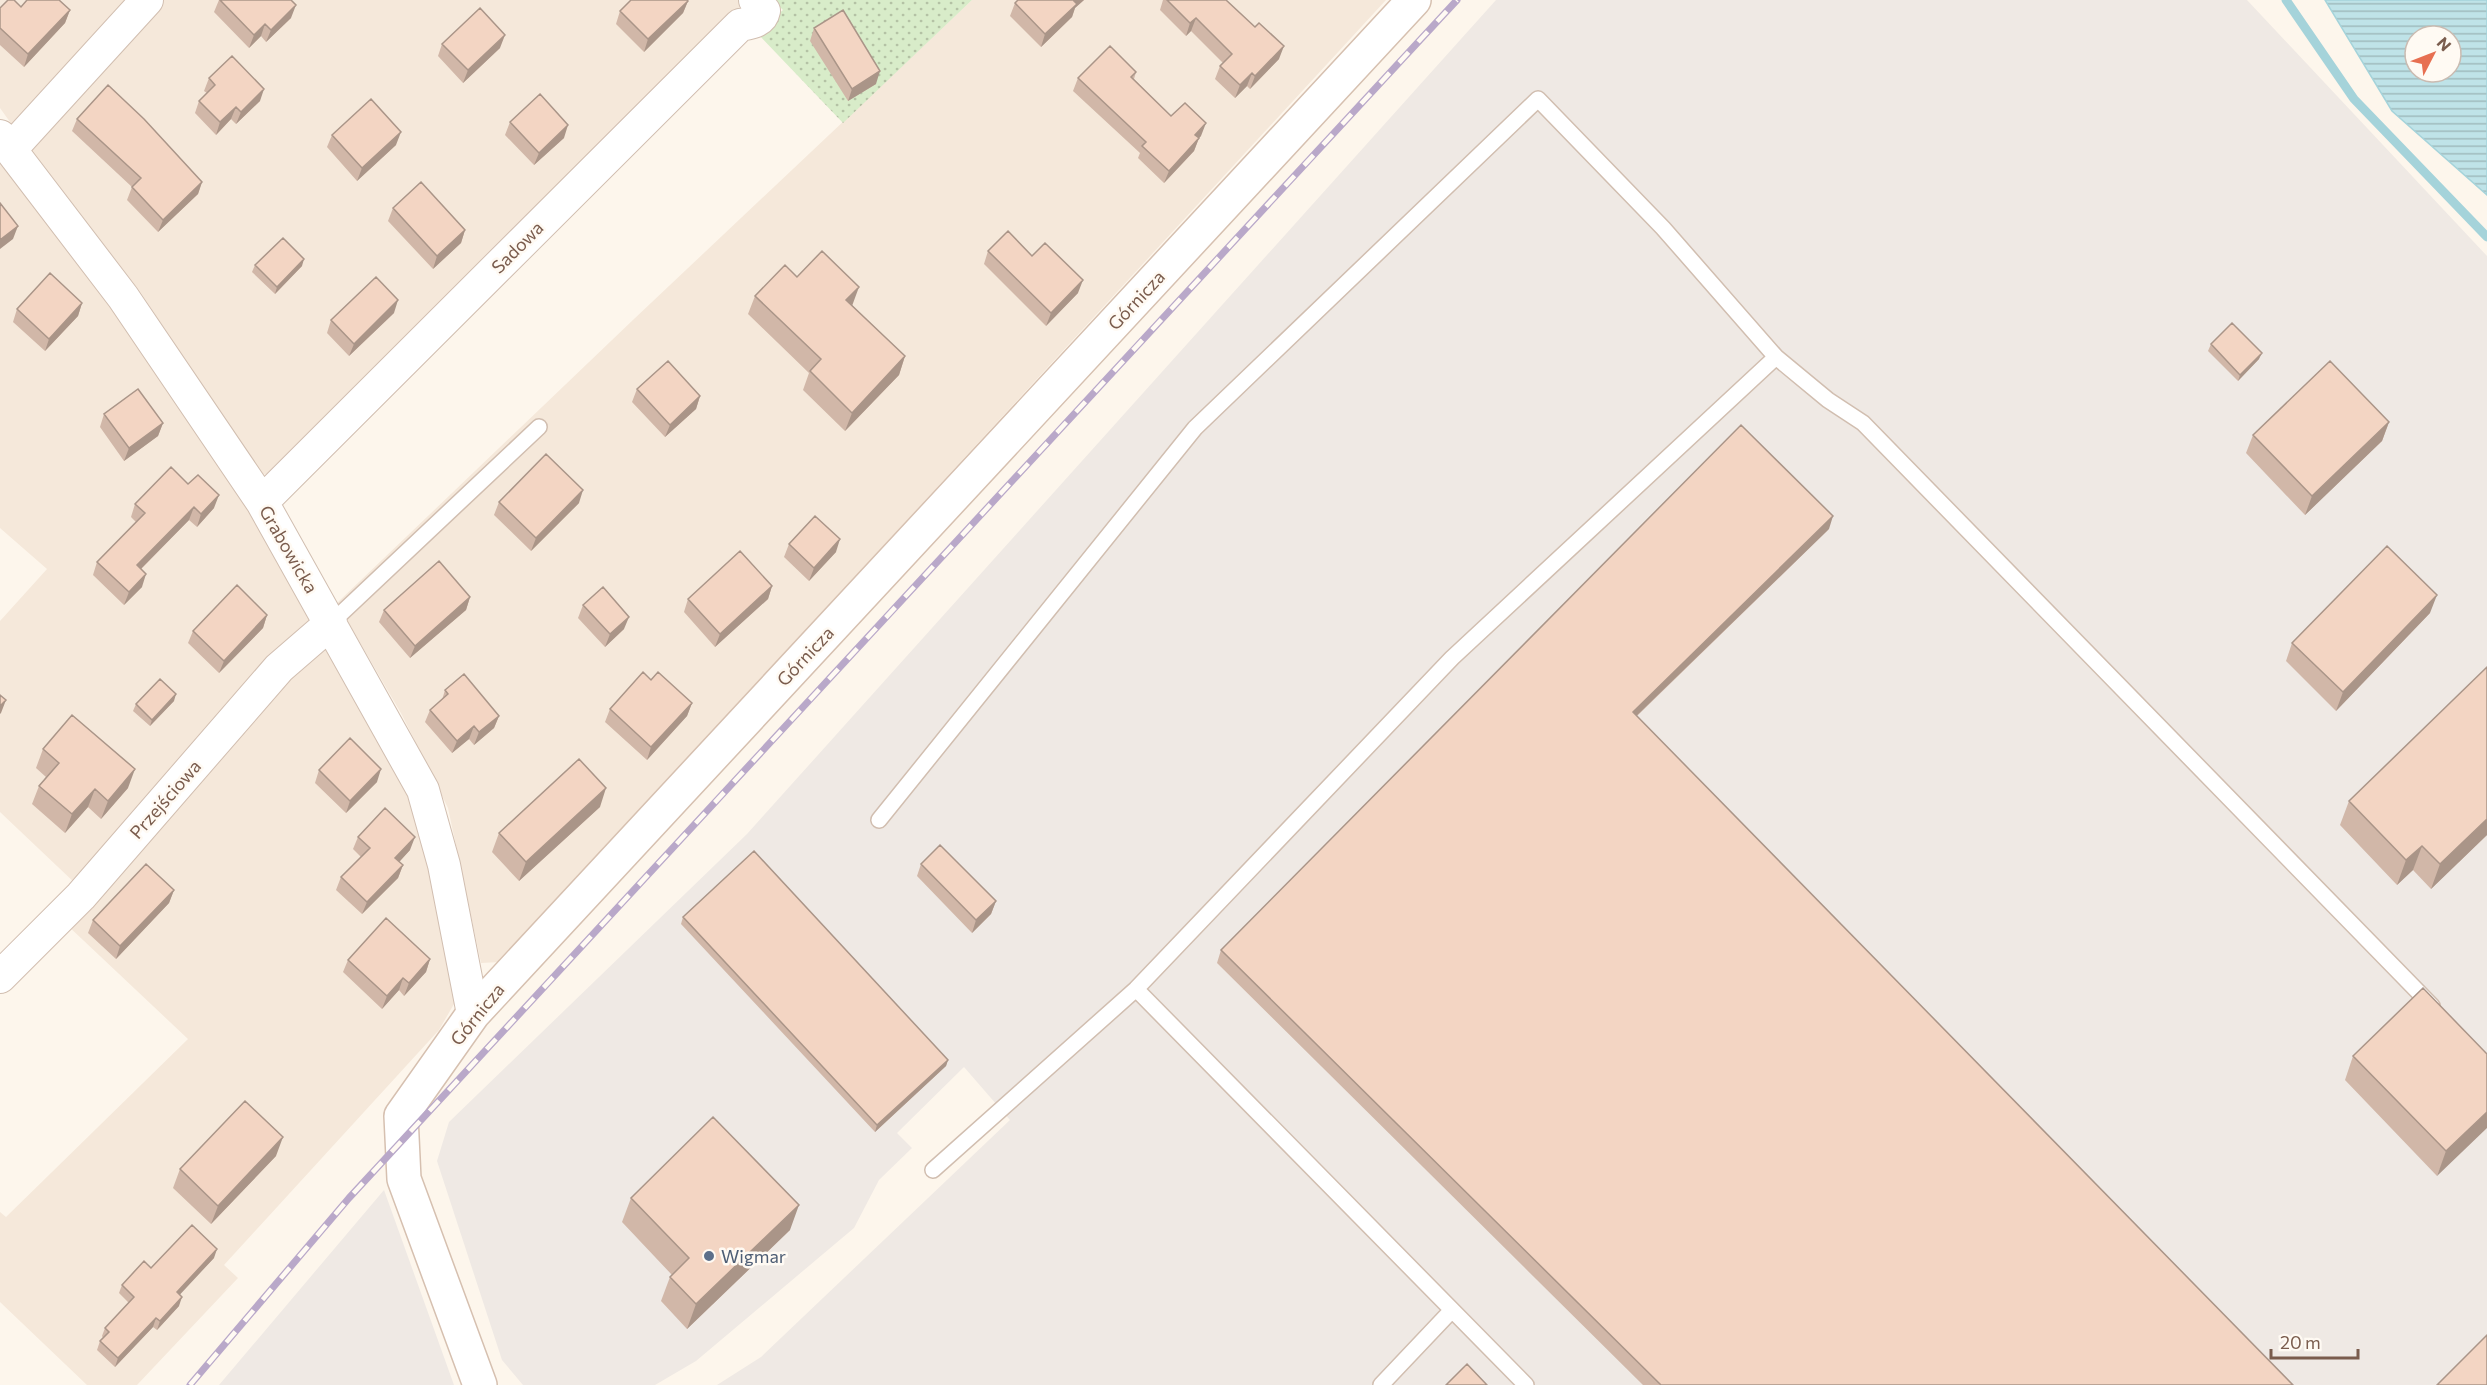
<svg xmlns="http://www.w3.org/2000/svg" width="2487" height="1385" font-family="Commissioner,sans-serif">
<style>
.residential{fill:#f5e8da}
.industrial{fill:#efe9e4}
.grass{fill:url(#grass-dots)}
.water{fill:url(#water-rules);stroke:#a5d3da;stroke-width:1.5;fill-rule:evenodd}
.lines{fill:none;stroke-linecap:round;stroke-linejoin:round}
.stream{stroke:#a5d3da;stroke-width:9}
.lane-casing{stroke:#d1beb0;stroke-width:18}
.street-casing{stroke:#d1beb0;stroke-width:34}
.secondary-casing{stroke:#d6c0b0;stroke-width:36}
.lane{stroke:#fff;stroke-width:15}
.street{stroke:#fff;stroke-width:32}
.secondary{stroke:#fff;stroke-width:33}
.rail-casing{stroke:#b9a8c9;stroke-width:7}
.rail{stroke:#fffaf3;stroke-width:4.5;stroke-dasharray:14;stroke-linecap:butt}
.wall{fill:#d1b7a8}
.shaded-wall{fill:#aa9588}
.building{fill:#f3d5c3;stroke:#aa9588;stroke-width:1.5}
.service-dot{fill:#5c6f8a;stroke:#fffaf3;stroke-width:2}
.labels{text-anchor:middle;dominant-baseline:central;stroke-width:5;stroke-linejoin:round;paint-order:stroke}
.street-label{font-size:18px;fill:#7a5c4d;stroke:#fffaf3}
.service-label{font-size:18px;fill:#4e5e75;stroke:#fffaf3;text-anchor:start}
</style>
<defs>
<pattern id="grass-dots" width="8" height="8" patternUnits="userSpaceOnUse" patternTransform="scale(1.5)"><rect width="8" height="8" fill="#d8ecc9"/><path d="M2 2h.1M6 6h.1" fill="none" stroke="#b4c2a5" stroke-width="1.8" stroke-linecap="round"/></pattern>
<pattern id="water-rules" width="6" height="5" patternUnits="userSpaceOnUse" patternTransform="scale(1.5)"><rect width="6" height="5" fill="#bfe3e8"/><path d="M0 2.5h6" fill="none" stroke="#a0bbbe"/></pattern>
</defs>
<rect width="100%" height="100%" fill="#fdf6ec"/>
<path class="residential" d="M 0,0 L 132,0 L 15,129 L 0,108 Z
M 163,0 L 741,0 L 747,5 L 284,472 L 261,475 L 139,290 L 29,148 Z
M 972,0 L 1386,0 L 500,962 L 481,963 L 448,808 L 402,715 L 337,603 L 634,319 Z
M 0,156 L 108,299 L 235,482 L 317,619 L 77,885 L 0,812 L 0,621 L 47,569 L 0,528 Z
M 328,646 L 412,799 L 431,863 L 458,997 L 439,1030 L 224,1265 L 238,1278 L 137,1385 L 87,1385 L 0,1302 L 0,1212 L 6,1217 L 188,1039 L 66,924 L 284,675 Z"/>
<path class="industrial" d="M 1496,0 L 2247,0 L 2487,256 L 2487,1385 L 717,1385 L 761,1357 L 1010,1120 L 964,1067 L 897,1133 L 912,1148 L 879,1180 L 854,1228 L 696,1361 L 655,1385 L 523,1385 L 502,1360 L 437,1161 L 449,1122 L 747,834 Z
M 384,1190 L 454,1385 L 219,1385 Z"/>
<path class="grass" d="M 773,0 L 972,0 L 843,123 L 757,33 L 783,10 Z"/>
<path class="water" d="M 2325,0 L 2487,0 L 2487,195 L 2392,111 ZM 2415,36 L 2451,36 L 2451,72 L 2415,72 Z"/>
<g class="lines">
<path class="stream" d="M 2286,0 L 2354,99 L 2487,237"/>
<g class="lane-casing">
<path id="lane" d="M 331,623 L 539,427
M 879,820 L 1195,428 L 1538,99 L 1663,228 L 1776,357 L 1828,400 L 1863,423 L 2432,1006
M 1136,989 L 1526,1385
M 933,1170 L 1136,989 L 1452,658 L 1776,357
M 1381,1385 L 1452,1310"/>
</g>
<g class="street-casing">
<path id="street" d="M 0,136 L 123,297 L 262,502 L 423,790 L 444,865 L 473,1014
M 11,149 L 147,0
M 262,502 L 740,25 C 750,23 762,22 764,11 L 755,0
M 0,977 L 81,896 L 279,668 L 331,623"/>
</g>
<g class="secondary-casing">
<path id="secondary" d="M 480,1385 L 404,1179 L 401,1116 L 473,1014 L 1414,0"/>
</g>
<use href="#lane" class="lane"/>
<use href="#street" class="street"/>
<use href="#secondary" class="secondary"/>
<g class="rail-casing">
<path id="rail" d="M 190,1385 L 349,1198 L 1457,0"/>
</g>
<use href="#rail" class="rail"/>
</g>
<path class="wall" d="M 219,0 L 291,0 L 291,18 L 266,42 L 261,36 L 249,48 L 214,12 Z
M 1018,0 L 1084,0 L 1075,8 L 1072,17 L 1041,47 L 1010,16 L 1015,3 Z
M 1163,0 L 1226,0 L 1279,59 L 1250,89 L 1247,86 L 1235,98 L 1215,79 L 1220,66 L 1223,63 L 1191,31 L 1186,36 L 1160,10 Z
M 688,1 L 683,13 L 644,52 L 616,24 L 620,11 Z
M 21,7 L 70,10 L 65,23 L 24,67 L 0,45 L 0,8 Z
M 814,28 L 876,84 L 848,101 L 810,41 Z
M 442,44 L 500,48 L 463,83 L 438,56 Z
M 1136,72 L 1134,79 L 1171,116 L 1201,136 L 1199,138 L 1194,151 L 1164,183 L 1138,158 L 1140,153 L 1073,91 L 1078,78 Z
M 209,78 L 260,101 L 236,124 L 231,119 L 216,135 L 195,113 L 199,101 L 207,93 L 204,91 Z
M 77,119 L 202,182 L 198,194 L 158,232 L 127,200 L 132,187 L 72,131 Z
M 510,122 L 564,138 L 534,165 L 505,135 Z
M 332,135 L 396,145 L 357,181 L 327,147 Z
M 393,208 L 465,230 L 461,243 L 433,269 L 388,221 Z
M 988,251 L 1032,256 L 1078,293 L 1046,326 L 984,264 Z
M 255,265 L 302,266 L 275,294 L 252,272 Z
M 797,277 L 852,305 L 905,356 L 899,375 L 845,431 L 803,390 L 809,373 L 748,314 L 755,296 Z
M 82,303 L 78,316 L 45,351 L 13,322 L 17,309 Z
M 394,313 L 349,356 L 327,333 L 331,320 Z
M 2211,344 L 2259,359 L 2238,381 L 2208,351 Z
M 637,389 L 700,396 L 696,409 L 665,437 L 632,402 Z
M 104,414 L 163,423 L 158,436 L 124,461 L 100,427 Z
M 2389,422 L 2382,441 L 2305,515 L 2246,453 L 2253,435 Z
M 188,484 L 214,508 L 197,527 L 189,520 L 141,569 L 142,587 L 124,605 L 93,575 L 97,562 L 136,522 L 131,517 L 135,504 Z
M 499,502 L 579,503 L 531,551 L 494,515 Z
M 1829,529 L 1637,716 L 2293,1385 L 1643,1385 L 1217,963 L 1221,950 Z
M 789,544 L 836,552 L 809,581 L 784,557 Z
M 772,586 L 768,599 L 715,647 L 684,612 L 688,599 Z
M 470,597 L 466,610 L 410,658 L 379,622 L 384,610 Z
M 583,605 L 624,629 L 605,647 L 578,618 Z
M 2430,613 L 2336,711 L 2286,661 L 2292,643 Z
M 267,615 L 263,628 L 219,673 L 188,643 L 193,631 Z
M 651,680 L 692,703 L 687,716 L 647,760 L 605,722 L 610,709 Z
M 445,690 L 499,716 L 494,728 L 474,745 L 469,739 L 452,753 L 425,722 L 430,710 L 442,700 Z
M 174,701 L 150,726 L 133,711 L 136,704 Z
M 43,749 L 128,788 L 101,819 L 88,807 L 65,833 L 32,804 L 39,786 L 46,777 L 36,768 Z
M 319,770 L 377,782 L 346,813 L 315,783 Z
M 2349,801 L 2487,835 L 2431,889 L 2413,870 L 2397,885 L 2340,825 Z
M 600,807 L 519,881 L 492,852 L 499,833 Z
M 358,837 L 410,850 L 399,862 L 403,865 L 398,878 L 362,914 L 336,890 L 341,877 L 361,857 L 353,849 Z
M 921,864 L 996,901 L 991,914 L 972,933 L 917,876 Z
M 174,890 L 169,903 L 116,959 L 88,933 L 93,920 Z
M 683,917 L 948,1060 L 946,1066 L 875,1132 L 681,924 Z
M 430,959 L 426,972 L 404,996 L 399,990 L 382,1009 L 343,972 L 348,960 Z
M 2487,1054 L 2437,1176 L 2345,1080 L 2353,1056 Z
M 276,1156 L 211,1224 L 173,1188 L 180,1169 Z
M 631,1198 L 790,1230 L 687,1329 L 661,1301 L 670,1277 L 672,1275 L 622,1222 Z
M 214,1258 L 179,1294 L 179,1306 L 157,1330 L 153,1327 L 115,1367 L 97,1350 L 100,1341 L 103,1338 L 102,1336 L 105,1328 L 129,1303 L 119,1293 L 122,1285 L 151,1268 Z"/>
<path class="shaded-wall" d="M 1075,0 L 1084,0 L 1075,8 L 1072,17 L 1041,47 L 1045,34 Z
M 688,1 L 683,13 L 644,52 L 648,39 Z
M 296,5 L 291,18 L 266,42 L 271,30 Z
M 70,10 L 65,23 L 24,67 L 28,54 Z
M 1196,18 L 1191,31 L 1186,36 L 1190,23 Z
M 265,24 L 261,36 L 249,48 L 254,35 Z
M 505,35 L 500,48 L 463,83 L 468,70 Z
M 1284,46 L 1279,59 L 1250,89 L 1255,76 Z
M 880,71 L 876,84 L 848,101 L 852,89 Z
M 1252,73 L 1247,86 L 1235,98 L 1240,85 Z
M 264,89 L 260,101 L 236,124 L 241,112 Z
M 236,107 L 231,119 L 216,135 L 220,122 Z
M 1206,123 L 1201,136 L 1190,147 L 1195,135 Z
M 568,125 L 564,138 L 534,165 L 539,153 Z
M 401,132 L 396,145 L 357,181 L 362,168 Z
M 1199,138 L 1194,151 L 1164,183 L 1169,171 Z
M 202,182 L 198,194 L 158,232 L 163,220 Z
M 18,226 L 13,239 L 0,249 L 0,240 Z
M 465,230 L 461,243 L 433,269 L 437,256 Z
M 304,259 L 302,266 L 275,294 L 277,287 Z
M 1083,280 L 1078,293 L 1046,326 L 1051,313 Z
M 859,287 L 852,306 L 846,300 Z
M 398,300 L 394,313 L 349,356 L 354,344 Z
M 82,303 L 78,316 L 45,351 L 49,339 Z
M 2262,353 L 2259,359 L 2238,381 L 2240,375 Z
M 905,356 L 899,375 L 845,431 L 852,413 Z
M 700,396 L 696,409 L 665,437 L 670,425 Z
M 2389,422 L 2382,441 L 2305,515 L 2312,496 Z
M 163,423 L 158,436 L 124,461 L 129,448 Z
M 583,490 L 579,503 L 531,551 L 536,538 Z
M 219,495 L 214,508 L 197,527 L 201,514 Z
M 194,507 L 189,520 L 132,578 L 137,565 Z
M 1833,516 L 1829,529 L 1628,724 L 1633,712 Z
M 840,539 L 836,552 L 809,581 L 814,568 Z
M 146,574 L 142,587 L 124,605 L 129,592 Z
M 772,586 L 768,599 L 715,647 L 720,634 Z
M 2437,595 L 2430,613 L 2336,711 L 2343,692 Z
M 470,597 L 466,610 L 410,658 L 415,646 Z
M 267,615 L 263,628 L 219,673 L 224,661 Z
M 629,617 L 624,629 L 605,647 L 610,634 Z
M 176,694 L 174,701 L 150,726 L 152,720 Z
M 6,700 L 1,713 L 0,714 L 0,706 Z
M 692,703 L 687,716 L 647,760 L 651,747 Z
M 499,716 L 494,728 L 474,745 L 479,732 Z
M 474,726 L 469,739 L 452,753 L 457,741 Z
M 135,769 L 128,788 L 101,819 L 108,801 Z
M 381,769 L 377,782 L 346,813 L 350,801 Z
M 606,788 L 600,807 L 519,881 L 526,862 Z
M 95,789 L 88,807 L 65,833 L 72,814 Z
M 2487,819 L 2487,835 L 2431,889 L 2440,864 Z
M 415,837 L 410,850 L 391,871 L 395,858 Z
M 2422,846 L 2413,870 L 2397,885 L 2406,860 Z
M 403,865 L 398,878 L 362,914 L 367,902 Z
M 174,890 L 169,903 L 116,959 L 120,946 Z
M 996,901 L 991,914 L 972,933 L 976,920 Z
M 430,959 L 426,972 L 404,996 L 409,983 Z
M 403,978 L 399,990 L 382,1009 L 387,996 Z
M 948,1060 L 946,1066 L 875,1132 L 877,1125 Z
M 2487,1112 L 2487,1128 L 2437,1176 L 2446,1151 Z
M 283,1137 L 276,1156 L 211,1224 L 218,1206 Z
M 799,1205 L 790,1230 L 687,1329 L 696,1304 Z
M 217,1249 L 214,1258 L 174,1301 L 177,1292 Z
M 182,1297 L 179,1306 L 157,1330 L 160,1321 Z
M 156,1318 L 153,1327 L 115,1367 L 118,1358 Z"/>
<path class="building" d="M 8,0 L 14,0 L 21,7 L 27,0 L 59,0 L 70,10 L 28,54 L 0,28 L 0,8 Z
M 220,0 L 291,0 L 296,5 L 271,30 L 265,24 L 254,35 Z
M 631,0 L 687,0 L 688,1 L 648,39 L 620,11 Z
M 1018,0 L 1075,0 L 1074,1 L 1077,4 L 1045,34 L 1015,3 Z
M 1167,0 L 1226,0 L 1255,27 L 1259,23 L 1284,46 L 1255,76 L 1252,73 L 1240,85 L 1220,66 L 1232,54 L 1196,18 L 1190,23 Z
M 480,8 L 505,35 L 468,70 L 442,44 Z
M 843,10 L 880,71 L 852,89 L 814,28 Z
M 1110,46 L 1136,72 L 1131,77 L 1171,116 L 1185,103 L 1206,123 L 1195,135 L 1199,138 L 1169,171 L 1142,146 L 1146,142 L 1078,78 Z
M 232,56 L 264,89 L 241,112 L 236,107 L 220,122 L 199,101 L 215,85 L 209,78 Z
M 108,85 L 144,119 L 202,182 L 163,220 L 132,187 L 141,178 L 77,119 Z
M 540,94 L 568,125 L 539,153 L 510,122 Z
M 371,99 L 401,132 L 362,168 L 332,135 Z
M 421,182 L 465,230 L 437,256 L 393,208 Z
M 0,203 L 18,226 L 0,240 Z
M 1008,231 L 1032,256 L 1045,243 L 1083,280 L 1051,313 L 988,251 Z
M 283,238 L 304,259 L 277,287 L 255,265 Z
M 822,251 L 859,287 L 846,300 L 905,356 L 852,413 L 810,371 L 821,359 L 755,296 L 785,265 L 797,277 Z
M 50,273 L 82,303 L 49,339 L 17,309 Z
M 376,277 L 398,300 L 354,344 L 331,320 Z
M 2232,323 L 2262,353 L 2240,375 L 2211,344 Z
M 668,361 L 700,396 L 670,425 L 637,389 Z
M 2330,361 L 2389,422 L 2312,496 L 2253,435 Z
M 138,389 L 163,423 L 129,448 L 104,414 Z
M 1741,425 L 1833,516 L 1633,712 L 2293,1385 L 1661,1385 L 1221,950 Z
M 546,454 L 583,490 L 536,538 L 499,502 Z
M 171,467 L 188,484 L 198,475 L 219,495 L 201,514 L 194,507 L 137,565 L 146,574 L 129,592 L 97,562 L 145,513 L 135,504 Z
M 815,516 L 840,539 L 814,568 L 789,544 Z
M 2387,546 L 2437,595 L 2343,692 L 2292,643 Z
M 740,551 L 772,586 L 720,634 L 688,599 Z
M 439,561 L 470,597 L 415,646 L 384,610 Z
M 237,585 L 267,615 L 224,661 L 193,631 Z
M 603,587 L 629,617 L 610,634 L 583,605 Z
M 2487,667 L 2487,819 L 2440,864 L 2422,846 L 2406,860 L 2349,801 Z
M 643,672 L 651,680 L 658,672 L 692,703 L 651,747 L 610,709 Z
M 464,674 L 499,716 L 479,732 L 474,726 L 457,741 L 430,710 L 448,694 L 445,690 Z
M 160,679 L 176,694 L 152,720 L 136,704 Z
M 0,695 L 6,700 L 0,706 Z
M 72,715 L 135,769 L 108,801 L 95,789 L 72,814 L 39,786 L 59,763 L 43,749 Z
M 350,738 L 381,769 L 350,801 L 319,770 Z
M 579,759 L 606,788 L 526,862 L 499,833 Z
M 385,808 L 415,837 L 395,858 L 403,865 L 367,902 L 341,877 L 370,848 L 358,837 Z
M 940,845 L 996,901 L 976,920 L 921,864 Z
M 754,851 L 948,1060 L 877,1125 L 683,917 Z
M 146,864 L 174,890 L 120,946 L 93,920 Z
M 386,918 L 430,959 L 409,983 L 403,978 L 387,996 L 348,960 Z
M 2423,988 L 2487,1054 L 2487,1112 L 2446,1151 L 2353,1056 Z
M 245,1101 L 283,1137 L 218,1206 L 180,1169 Z
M 713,1117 L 799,1205 L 696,1304 L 670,1277 L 689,1258 L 631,1198 Z
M 192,1225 L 217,1249 L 177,1292 L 182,1297 L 160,1321 L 156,1318 L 118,1358 L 100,1341 L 109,1332 L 105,1328 L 134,1297 L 122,1285 L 144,1261 L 151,1268 Z
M 2487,1335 L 2487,1385 L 2437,1385 Z
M 1467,1364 L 1487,1385 L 1446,1385 Z"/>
<circle class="service-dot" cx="709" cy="1256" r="6"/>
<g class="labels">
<g class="street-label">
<text transform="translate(517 247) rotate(-45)">Sadowa</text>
<text transform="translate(1136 300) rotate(-47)">Górnicza</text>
<text transform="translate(289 549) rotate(60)">Grabowicka</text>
<text transform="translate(805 656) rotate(-47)">Górnicza</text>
<text transform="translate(165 799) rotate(-49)">Przejściowa</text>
<text transform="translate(477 1014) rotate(-51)">Górnicza</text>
</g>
<g class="service-label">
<text x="721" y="1256">Wigmar</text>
</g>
</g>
<g transform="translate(2433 54) rotate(48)"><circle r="28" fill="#fffaf3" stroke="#cabbb1" stroke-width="1.5"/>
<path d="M0-4.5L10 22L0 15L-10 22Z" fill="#e76f51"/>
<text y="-9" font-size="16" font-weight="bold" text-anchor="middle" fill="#7a5c4d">N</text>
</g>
<path d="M2271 1349v9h87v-9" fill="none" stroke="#7a5c4d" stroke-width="3"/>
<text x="2280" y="1349" font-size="18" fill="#7a5c4d" stroke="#fffaf3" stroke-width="4.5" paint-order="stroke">20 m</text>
</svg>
